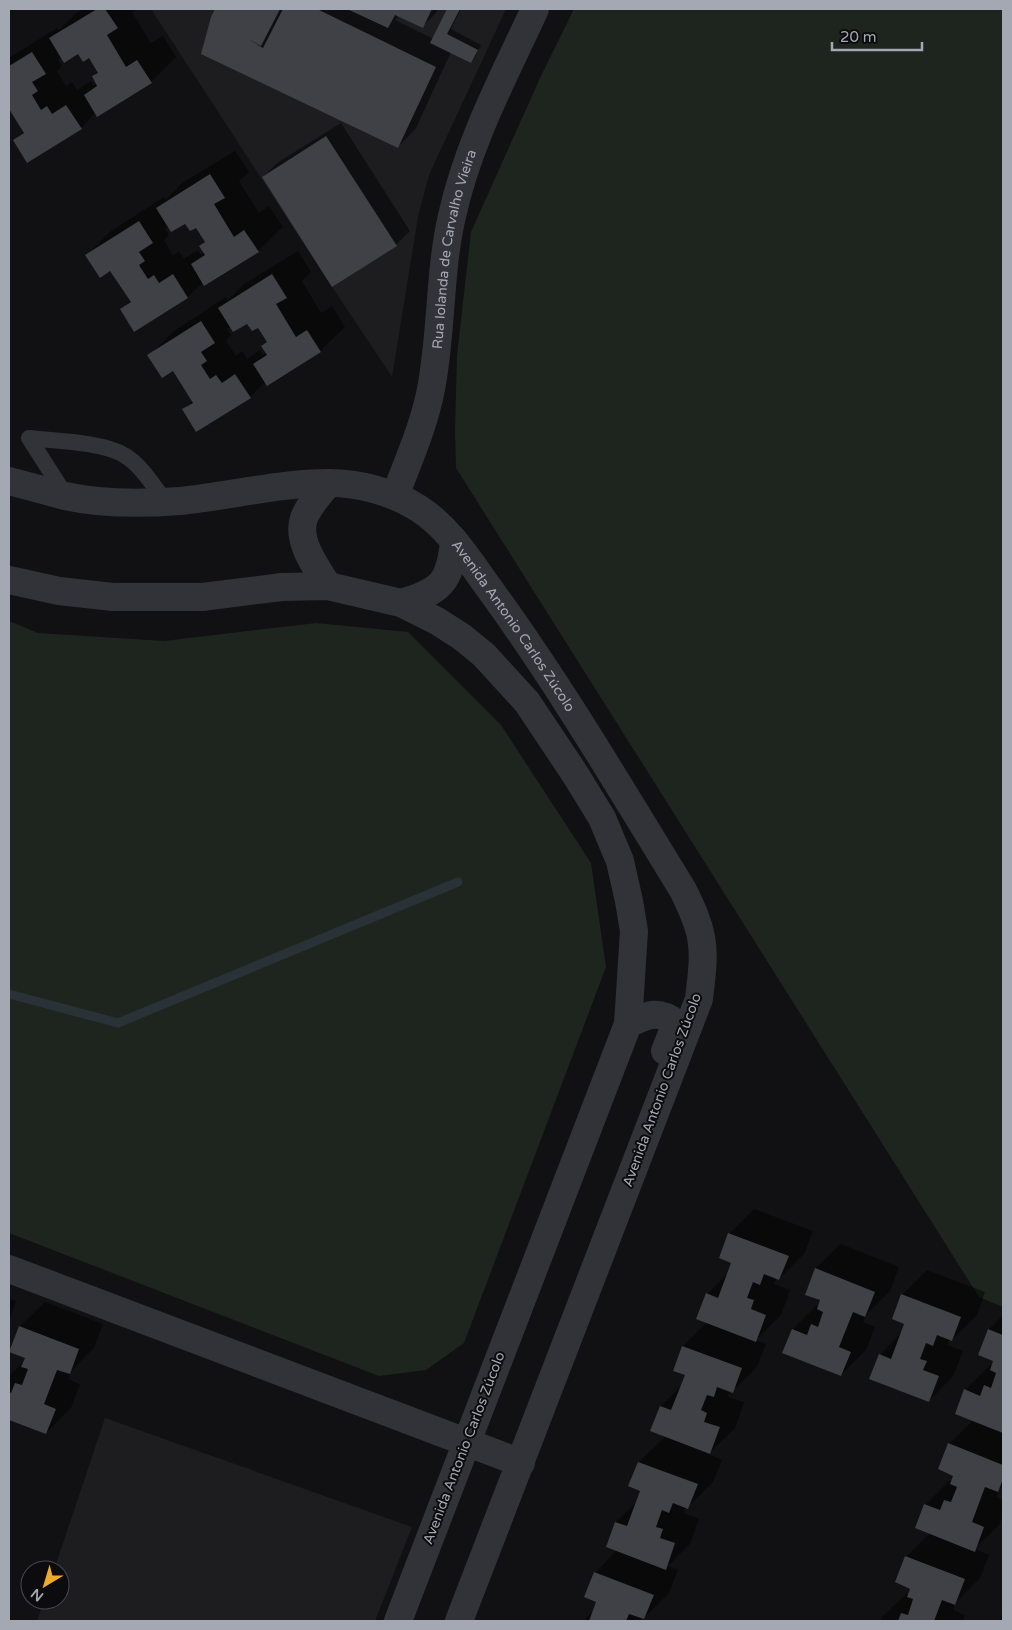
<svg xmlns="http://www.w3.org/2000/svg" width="1012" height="1630" font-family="'Varela Round',sans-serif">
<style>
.built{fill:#1d1d20}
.green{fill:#1e251e}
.shadow{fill:#0007;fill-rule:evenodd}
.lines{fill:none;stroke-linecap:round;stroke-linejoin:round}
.stream{stroke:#2a3238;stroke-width:9}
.building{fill:#404146}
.service{stroke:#323338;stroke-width:16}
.minor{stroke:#323338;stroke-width:28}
.labels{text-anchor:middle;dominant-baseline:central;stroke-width:4;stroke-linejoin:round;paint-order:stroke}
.street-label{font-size:14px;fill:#a3a8b3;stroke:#0c0c0e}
</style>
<rect width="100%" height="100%" fill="#111113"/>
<path class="built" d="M 151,9 L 506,9 L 429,175 L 418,217 L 392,377 L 332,287 Z
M 105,1418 L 412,1527 L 375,1621 L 37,1621 L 44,1600 L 60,1600 L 60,1570 L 54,1570 Z"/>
<path class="green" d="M 574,9 L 1003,9 L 1003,1307 L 979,1297 L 456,468 L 455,430 L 457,356 L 471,232 L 541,76 Z
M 9,621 L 38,633 L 164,641 L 316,623 L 408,632 L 501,725 L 591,863 L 606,967 L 464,1343 L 426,1370 L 379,1376 L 9,1233 Z"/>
<path class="shadow" d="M 84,9 L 136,9 L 132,12 L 151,43 L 163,36 L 176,57 L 151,82 L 96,112 L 81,128 L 14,140 L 24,131 L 9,107 L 9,58 L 57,28 L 59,30 L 75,14 ZM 79,53 L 89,56 L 99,72 L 93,77 L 97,83 L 94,86 L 91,81 L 77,90 L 72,82 L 66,86 L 57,71 L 62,66 L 58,60 L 62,56 Z
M 216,9 L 438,9 L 436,13 L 422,27 L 399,16 L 395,20 L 434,39 L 448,9 L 461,9 L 451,29 L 481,45 L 475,57 L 471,62 L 451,52 L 416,128 L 398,147 L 212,18 Z
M 341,123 L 410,231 L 396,245 L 263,177 L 277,163 Z
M 235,151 L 249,172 L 239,181 L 259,213 L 269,206 L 283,227 L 258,251 L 203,282 L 188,297 L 135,330 L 122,310 L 131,300 L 111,269 L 86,256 L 111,231 L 164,197 L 166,200 L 182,183 ZM 185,222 L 197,226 L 206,241 L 200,246 L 204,252 L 201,255 L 198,250 L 184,259 L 179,251 L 173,256 L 164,240 L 169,235 L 165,229 L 168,226 Z
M 298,251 L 311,272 L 302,281 L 321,313 L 332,306 L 345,327 L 320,351 L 265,382 L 250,397 L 184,410 L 193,400 L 173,369 L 149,356 L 174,331 L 226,297 L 228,300 L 244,284 ZM 248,322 L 259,326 L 268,341 L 263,346 L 266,352 L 263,355 L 260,350 L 247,359 L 242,351 L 236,356 L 226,341 L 231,335 L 227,329 L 231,326 Z
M 754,1209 L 813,1231 L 804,1254 L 779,1279 L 777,1278 L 774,1284 L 790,1290 L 781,1315 L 756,1340 L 766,1344 L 757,1367 L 732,1391 L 730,1391 L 728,1397 L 744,1402 L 735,1428 L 708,1454 L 722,1460 L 713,1482 L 688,1507 L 686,1506 L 684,1513 L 699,1519 L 690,1544 L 668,1566 L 678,1570 L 669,1593 L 644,1618 L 642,1617 L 640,1621 L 584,1621 L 594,1610 L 598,1601 L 595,1573 L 617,1550 L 607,1547 L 616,1522 L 639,1500 L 642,1491 L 630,1486 L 639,1462 L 666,1436 L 661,1406 L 683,1384 L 687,1375 L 674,1370 L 683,1346 L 707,1322 L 707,1294 L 729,1272 L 733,1262 L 729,1234 Z
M 841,1244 L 899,1267 L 890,1291 L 867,1314 L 863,1322 L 875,1327 L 866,1350 L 841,1375 L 793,1329 L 817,1305 L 820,1305 L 822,1300 L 816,1268 Z
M 927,1270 L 985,1292 L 977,1315 L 952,1340 L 950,1339 L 947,1345 L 963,1351 L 953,1376 L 929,1401 L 880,1355 L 902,1332 L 906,1323 L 902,1295 Z
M 9,1299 L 16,1301 L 9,1321 Z
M 45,1302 L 103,1324 L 94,1348 L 71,1371 L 68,1379 L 80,1384 L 71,1408 L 46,1433 L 9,1418 L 9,1376 L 22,1363 L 24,1363 L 26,1358 L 11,1351 L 20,1326 Z
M 1003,1315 L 1003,1485 L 999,1489 L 996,1497 L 1003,1500 L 1003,1515 L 999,1525 L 975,1549 L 989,1555 L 980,1578 L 956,1602 L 953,1610 L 965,1615 L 963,1621 L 881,1621 L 882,1617 L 907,1593 L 909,1594 L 912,1588 L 906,1557 L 930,1533 L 925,1505 L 950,1480 L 952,1481 L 954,1475 L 949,1444 L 973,1420 L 965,1390 L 990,1365 L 993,1366 L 995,1360 L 979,1355 L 989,1329 Z
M 1003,1611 L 1003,1621 L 1000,1621 Z"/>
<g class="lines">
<path class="stream" d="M 9,994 L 118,1023 L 458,882"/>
</g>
<path class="building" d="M 97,9 L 105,9 L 118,28 L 107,35 L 126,67 L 137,60 L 152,83 L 97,117 L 84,95 L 97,86 L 92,76 L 98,73 L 89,58 L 83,62 L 78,54 L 64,63 L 49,38 Z
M 215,9 L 280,9 L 261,46 L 248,39 L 263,48 L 283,9 L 317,9 L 436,67 L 398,148 L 201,54 L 211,17 Z
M 347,9 L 432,9 L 423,28 L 395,15 L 388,28 Z
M 447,9 L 460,9 L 447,34 L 478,50 L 471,63 L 430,43 Z
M 32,52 L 46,74 L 32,82 L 38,91 L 32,95 L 41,110 L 47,106 L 52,114 L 66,105 L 82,129 L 27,163 L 13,140 L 24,133 L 9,109 L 9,66 Z
M 326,136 L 397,246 L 332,287 L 262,177 Z
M 210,174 L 225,198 L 214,204 L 234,237 L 244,230 L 259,252 L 204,286 L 191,264 L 205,255 L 199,246 L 205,242 L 196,228 L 190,231 L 185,224 L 171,232 L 156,208 Z
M 139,221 L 153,243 L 139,252 L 145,261 L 139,265 L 148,279 L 154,275 L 159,283 L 173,274 L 188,298 L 134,332 L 120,309 L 131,302 L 110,271 L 100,278 L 85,255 Z
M 272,274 L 287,298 L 276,304 L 296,337 L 307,330 L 321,352 L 267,386 L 253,364 L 267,355 L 261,346 L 267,342 L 258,328 L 252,331 L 247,324 L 233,332 L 218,308 Z
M 201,321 L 215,343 L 201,352 L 207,361 L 201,365 L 210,379 L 216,375 L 222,383 L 235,374 L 251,398 L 196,432 L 182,409 L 193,403 L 173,371 L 162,378 L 147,355 Z
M 728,1233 L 789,1256 L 779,1280 L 764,1274 L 760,1285 L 753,1282 L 747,1298 L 754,1300 L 751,1309 L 766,1315 L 756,1342 L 696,1319 L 706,1293 L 718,1298 L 731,1263 L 719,1258 Z
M 815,1268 L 875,1292 L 865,1317 L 853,1312 L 839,1347 L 851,1352 L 841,1376 L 782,1353 L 792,1329 L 807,1335 L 811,1324 L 818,1327 L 823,1312 L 817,1309 L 820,1300 L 805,1295 Z
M 901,1294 L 961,1317 L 952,1341 L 937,1335 L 933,1346 L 926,1343 L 920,1359 L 927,1361 L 923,1370 L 939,1376 L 929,1402 L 869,1379 L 879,1354 L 891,1359 L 904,1324 L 892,1319 Z
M 19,1326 L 79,1349 L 70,1374 L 57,1370 L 44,1404 L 56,1409 L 46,1434 L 9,1420 L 9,1392 L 11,1393 L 15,1383 L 22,1385 L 28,1369 L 21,1367 L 25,1358 L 9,1352 Z
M 988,1329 L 1003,1335 L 1003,1433 L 955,1414 L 964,1389 L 980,1396 L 984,1385 L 991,1388 L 996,1373 L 990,1370 L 993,1361 L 978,1355 Z
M 682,1346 L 742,1368 L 733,1393 L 717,1387 L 714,1397 L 707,1395 L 701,1410 L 707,1413 L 704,1422 L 720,1427 L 710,1454 L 650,1431 L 660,1406 L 671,1410 L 685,1375 L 673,1371 Z
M 948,1443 L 1003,1465 L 1003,1479 L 998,1492 L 985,1487 L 972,1522 L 984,1527 L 975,1552 L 915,1528 L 924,1504 L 940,1510 L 944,1500 L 951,1502 L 957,1487 L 950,1484 L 953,1476 L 938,1469 Z
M 638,1462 L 698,1484 L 688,1509 L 673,1503 L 669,1513 L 662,1510 L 656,1527 L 663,1529 L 660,1538 L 675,1543 L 666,1570 L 606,1547 L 615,1522 L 627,1526 L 640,1491 L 628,1486 Z
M 905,1556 L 965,1579 L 955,1605 L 942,1600 L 934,1621 L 898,1621 L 901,1613 L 908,1615 L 913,1599 L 907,1597 L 910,1589 L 895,1582 Z
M 594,1572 L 654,1595 L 644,1619 L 629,1614 L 626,1621 L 589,1621 L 596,1602 L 584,1597 Z"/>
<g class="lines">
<path class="service" d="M 29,438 C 55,441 103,442 124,455 C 141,465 153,485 165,501
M 29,438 L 66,496"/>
<g class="minor">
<path id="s1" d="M 9,481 C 27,486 46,491 65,496 C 101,504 142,504 180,501 C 230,496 279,483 329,483 C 359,483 393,492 418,508 C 451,529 471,564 494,595 C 562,689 622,791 683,890 C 690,905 698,920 701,937 C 705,958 701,979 699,999 L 459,1621"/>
<path id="s2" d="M 395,496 C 408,461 424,426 431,389 C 442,332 439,272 452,216 C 468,143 504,76 535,9"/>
<path d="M 9,580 L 59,591 L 113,597 L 202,597 L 282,587 L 328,586 L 401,603 L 437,621 L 462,637 L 484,655 L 527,702 L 575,774 L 602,818 L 620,861 L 629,901 L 634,931 L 628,1024 L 398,1621"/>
<path d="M 328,586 C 316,567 296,541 304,518 C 309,505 320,493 329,483"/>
<path d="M 401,603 C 441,591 450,583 454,541"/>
<path d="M 628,1024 C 647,1015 658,1009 676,1023 L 665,1051"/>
<path d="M 9,1269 L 521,1463"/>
</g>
</g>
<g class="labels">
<g class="street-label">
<text stroke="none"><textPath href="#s2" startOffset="255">Rua Iolanda de Carvalho Vieira</textPath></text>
<text stroke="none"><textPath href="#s1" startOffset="570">Avenida Antonio Carlos Zúcolo</textPath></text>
<text transform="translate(662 1090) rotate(-70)">Avenida Antonio Carlos Zúcolo</text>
<text transform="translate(464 1448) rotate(-69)">Avenida Antonio Carlos Zúcolo</text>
</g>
</g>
<rect width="1012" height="1630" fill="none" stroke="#a3a8b3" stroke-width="20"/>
<g transform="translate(45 1585) rotate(218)"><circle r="24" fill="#0c0c0e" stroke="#484a50"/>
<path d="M0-4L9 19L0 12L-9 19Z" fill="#edab2e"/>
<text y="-8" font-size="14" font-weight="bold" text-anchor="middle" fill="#a3a8b3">N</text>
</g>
<path d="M832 42v8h90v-8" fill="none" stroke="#a3a8b3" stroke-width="2.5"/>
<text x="840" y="42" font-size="15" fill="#a3a8b3" stroke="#0c0c0e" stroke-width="4" paint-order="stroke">20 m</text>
</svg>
